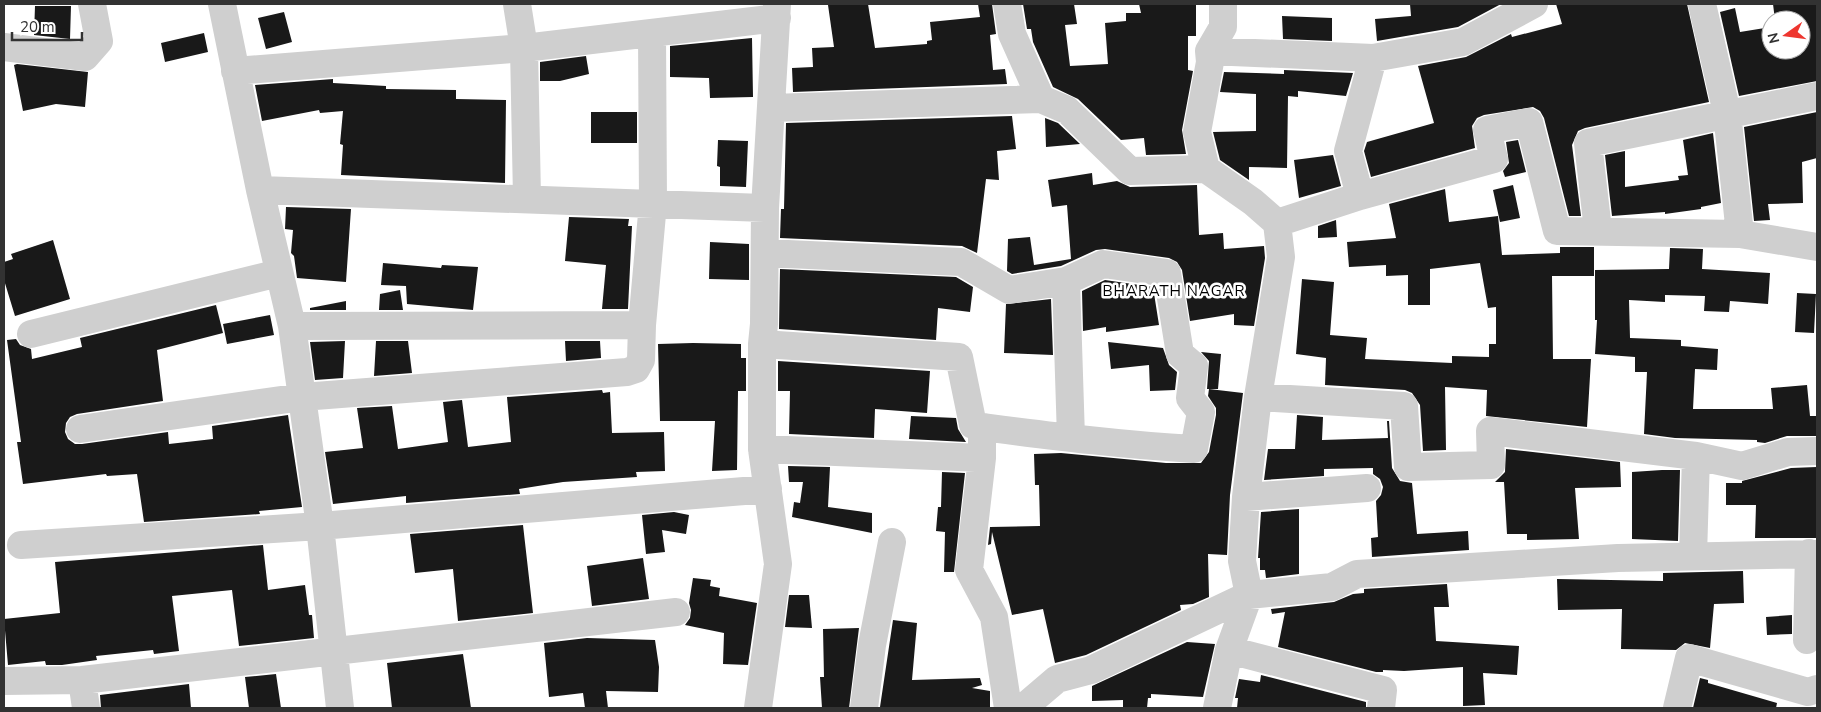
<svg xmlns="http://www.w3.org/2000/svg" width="1821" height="712" font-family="'Nunito Sans',sans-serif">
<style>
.building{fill:#191919}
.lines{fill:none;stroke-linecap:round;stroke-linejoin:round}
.minor{stroke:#cfcfcf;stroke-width:28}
.labels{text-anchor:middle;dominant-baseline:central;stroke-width:5;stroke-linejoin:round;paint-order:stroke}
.neighbourhood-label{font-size:15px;letter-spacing:1px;fill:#000;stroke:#fff}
</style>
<rect width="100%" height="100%" fill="#fff"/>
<path class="building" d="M 839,4 L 868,4 L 875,48 L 927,44 L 927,41 L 932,40 L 930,22 L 980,17 L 978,4 L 992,4 L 996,34 L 990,35 L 993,70 L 1005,69 L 1007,84 L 793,92 L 792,68 L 813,67 L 812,48 L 834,47 L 828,5 Z
M 1023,4 L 1074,4 L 1077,24 L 1065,25 L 1070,66 L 1108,64 L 1105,23 L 1126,21 L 1126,13 L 1141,13 L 1139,4 L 1196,4 L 1196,36 L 1188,36 L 1188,70 L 1193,71 L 1182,130 L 1186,154 L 1146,155 L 1144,138 L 1121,140 L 1078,99 L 1053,87 L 1033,42 L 1031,29 L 1027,29 Z
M 1410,4 L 1501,4 L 1458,27 L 1377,41 L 1375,19 L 1411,16 Z
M 1556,4 L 1687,4 L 1709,102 L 1585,128 L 1578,131 L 1572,145 L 1581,216 L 1569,216 L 1544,118 L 1540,111 L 1533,107 L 1484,115 L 1477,118 L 1472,126 L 1475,148 L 1371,177 L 1364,151 L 1367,142 L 1434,123 L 1418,66 L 1466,57 L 1511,34 L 1512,37 L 1562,24 Z
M 1773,4 L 1817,4 L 1817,81 L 1739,96 L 1720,12 L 1735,8 L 1740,32 L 1771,27 L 1771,50 L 1801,50 L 1801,20 L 1775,20 Z
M 35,6 L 71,6 L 70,39 L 34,35 Z
M 284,12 L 292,42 L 266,49 L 258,18 Z
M 1282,16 L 1332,18 L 1332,41 L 1283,39 Z
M 204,33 L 208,52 L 165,62 L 161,43 Z
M 752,38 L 753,97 L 710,98 L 709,78 L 670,77 L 670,46 Z
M 586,56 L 589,74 L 560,81 L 540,81 L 540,62 Z
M 17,64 L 88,72 L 85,107 L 56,104 L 23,111 L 14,65 Z
M 1284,70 L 1353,73 L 1346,96 L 1298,91 L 1298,97 L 1288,96 L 1287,168 L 1249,167 L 1249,180 L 1220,160 L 1213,132 L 1256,131 L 1256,94 L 1220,92 L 1224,72 L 1284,74 Z
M 333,79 L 333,83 L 386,86 L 386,89 L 456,90 L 456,99 L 506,100 L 505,183 L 341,175 L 343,145 L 340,144 L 343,111 L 320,113 L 319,110 L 262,121 L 255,85 Z
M 591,112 L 637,112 L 637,143 L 591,143 Z
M 1817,112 L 1817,158 L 1802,162 L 1803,203 L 1768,204 L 1770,220 L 1754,221 L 1744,127 Z
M 1012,116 L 1016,149 L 997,151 L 999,180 L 986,179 L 977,253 L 962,246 L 780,238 L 781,209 L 784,209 L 786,123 Z
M 1045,118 L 1058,123 L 1080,144 L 1046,147 Z
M 1713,133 L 1721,203 L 1701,207 L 1701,209 L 1665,214 L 1665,212 L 1612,216 L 1605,155 L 1625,151 L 1625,187 L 1679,180 L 1678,176 L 1688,175 L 1683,140 Z
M 718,140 L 748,141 L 746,187 L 720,186 L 720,167 L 717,166 Z
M 1518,140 L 1526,172 L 1505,177 L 1503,171 L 1509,163 L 1506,142 Z
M 1333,155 L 1341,186 L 1299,198 L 1294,160 Z
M 1092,173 L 1093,185 L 1117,181 L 1130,187 L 1197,185 L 1199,235 L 1223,233 L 1224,249 L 1264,246 L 1265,258 L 1254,326 L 1234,325 L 1234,314 L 1190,321 L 1182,270 L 1177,262 L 1169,258 L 1105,249 L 1096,250 L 1061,266 L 1012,274 L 1007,271 L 1008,239 L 1030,237 L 1034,265 L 1071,259 L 1067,205 L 1052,207 L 1048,180 Z
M 1513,185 L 1520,218 L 1500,222 L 1493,190 Z
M 1445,189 L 1449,222 L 1498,216 L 1502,255 L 1560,253 L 1560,247 L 1594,247 L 1594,276 L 1552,276 L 1553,359 L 1591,359 L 1587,427 L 1486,416 L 1487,390 L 1445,387 L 1446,450 L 1423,451 L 1420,405 L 1412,393 L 1405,390 L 1325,385 L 1326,358 L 1296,354 L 1302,279 L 1334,282 L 1330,335 L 1367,338 L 1365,359 L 1452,363 L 1452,356 L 1489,357 L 1489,344 L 1496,344 L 1496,307 L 1488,308 L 1480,263 L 1430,269 L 1430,305 L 1408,305 L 1408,275 L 1386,276 L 1386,265 L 1349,267 L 1347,242 L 1396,238 L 1389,204 Z
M 286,207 L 351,209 L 346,282 L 297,278 L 294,256 L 291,253 L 293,230 L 285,229 Z
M 569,217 L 629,219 L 628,226 L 632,226 L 628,309 L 602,309 L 606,265 L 565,261 Z
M 1336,220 L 1337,237 L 1318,238 L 1318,226 Z
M 53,240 L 70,299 L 15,316 L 4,280 L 4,262 L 13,259 L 11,254 Z
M 710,242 L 749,244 L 749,280 L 709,279 Z
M 1670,248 L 1703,249 L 1702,269 L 1770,273 L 1768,304 L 1730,301 L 1729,312 L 1704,311 L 1705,296 L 1665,295 L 1665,302 L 1629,300 L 1630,338 L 1681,340 L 1681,346 L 1718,349 L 1717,370 L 1695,369 L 1693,409 L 1773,409 L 1771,388 L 1807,385 L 1810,416 L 1817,416 L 1817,436 L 1787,436 L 1765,443 L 1757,442 L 1757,440 L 1675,438 L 1644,434 L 1647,372 L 1635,372 L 1635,357 L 1595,354 L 1597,320 L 1595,320 L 1595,270 L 1669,269 Z
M 383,263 L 441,268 L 442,265 L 478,267 L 473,310 L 407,304 L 406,286 L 381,285 Z
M 780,269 L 956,277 L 973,287 L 970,312 L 938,308 L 936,340 L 779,329 Z
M 1105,280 L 1153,287 L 1159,325 L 1106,332 L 1106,327 L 1083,331 L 1082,291 Z
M 400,290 L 403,310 L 379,310 L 380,294 Z
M 1797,293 L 1816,294 L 1814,333 L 1795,332 Z
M 1051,299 L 1053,355 L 1004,353 L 1006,304 Z
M 346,301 L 346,310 L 310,310 L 310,308 Z
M 216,305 L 223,333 L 157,350 L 163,401 L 77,414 L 70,417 L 66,423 L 65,432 L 68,439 L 75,444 L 82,444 L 168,432 L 169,444 L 213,439 L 212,426 L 288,415 L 302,507 L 259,511 L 260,514 L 144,522 L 137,474 L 107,476 L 106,474 L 23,484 L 17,442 L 21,442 L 7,340 L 16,339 L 20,345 L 31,349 L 32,359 L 82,347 L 80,338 Z
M 270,315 L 274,335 L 227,344 L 223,324 Z
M 345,341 L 343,378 L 315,380 L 310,342 Z
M 376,341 L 408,341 L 412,373 L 374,376 Z
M 565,341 L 600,341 L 601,358 L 566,361 Z
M 1108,342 L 1163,348 L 1169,365 L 1177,372 L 1175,390 L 1150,391 L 1149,365 L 1111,369 Z
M 693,343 L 741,344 L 741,358 L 746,358 L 746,391 L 738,391 L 737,470 L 712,471 L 715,421 L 660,421 L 658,344 Z
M 1201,352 L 1221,354 L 1218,389 L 1207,389 L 1209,361 Z
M 778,361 L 930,371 L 927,413 L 875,409 L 874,438 L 789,434 L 790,391 L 778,391 Z
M 1209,389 L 1243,393 L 1230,495 L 1227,555 L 1208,554 L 1209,597 L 1193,604 L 1180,605 L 1181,610 L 1086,655 L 1055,663 L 1043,609 L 1012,615 L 992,532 L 991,544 L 988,545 L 990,527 L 1040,526 L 1039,485 L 1035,485 L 1034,454 L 1061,453 L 1166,463 L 1201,463 L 1209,452 L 1216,415 L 1216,408 L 1208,396 Z
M 602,390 L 603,393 L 610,392 L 612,433 L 664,432 L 665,471 L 636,472 L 637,477 L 563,482 L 519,489 L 520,494 L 406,503 L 406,496 L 333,504 L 325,452 L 363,448 L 357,408 L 392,406 L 398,449 L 448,442 L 443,402 L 462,400 L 468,447 L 511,442 L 507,397 Z
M 1297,415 L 1323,417 L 1322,440 L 1388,438 L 1387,421 L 1389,421 L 1392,468 L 1400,481 L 1412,483 L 1417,534 L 1468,531 L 1469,550 L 1372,557 L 1371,538 L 1378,537 L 1376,501 L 1381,495 L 1383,487 L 1380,479 L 1373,474 L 1373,468 L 1324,469 L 1324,476 L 1264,480 L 1268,449 L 1295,449 Z
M 911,416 L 956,418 L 958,429 L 966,442 L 909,439 Z
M 1506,449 L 1620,462 L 1621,487 L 1575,488 L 1579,539 L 1527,540 L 1527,534 L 1507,534 L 1504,482 L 1495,482 L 1505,472 Z
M 788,466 L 830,467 L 828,507 L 872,513 L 872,533 L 792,517 L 794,502 L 800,503 L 803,482 L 789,482 Z
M 1817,467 L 1817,538 L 1755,538 L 1756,505 L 1726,505 L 1726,483 L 1742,483 L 1742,481 L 1791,468 Z
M 1662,470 L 1680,470 L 1678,541 L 1632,539 L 1632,472 Z
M 942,472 L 965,473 L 954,572 L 944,572 L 945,532 L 936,531 L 938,507 L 941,507 Z
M 1299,509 L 1299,574 L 1266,578 L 1265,570 L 1260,570 L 1260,558 L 1258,558 L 1261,512 Z
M 674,512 L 689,515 L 686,534 L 662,530 L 665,552 L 646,554 L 642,515 Z
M 523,525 L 533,613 L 458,621 L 453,569 L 415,573 L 410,534 Z
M 263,545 L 268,590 L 305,585 L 309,615 L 312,615 L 314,638 L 239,646 L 232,590 L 172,596 L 179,651 L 154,654 L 153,650 L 96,656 L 97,660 L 62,665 L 46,665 L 45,661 L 8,665 L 4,619 L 60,613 L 55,562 Z
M 643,558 L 649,599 L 592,606 L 587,566 Z
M 1743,571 L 1744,603 L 1714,604 L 1710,648 L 1685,643 L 1676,650 L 1621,649 L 1622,609 L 1558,610 L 1557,579 L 1663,581 L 1663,573 Z
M 693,578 L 711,580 L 710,586 L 720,588 L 719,596 L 757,603 L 748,665 L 723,664 L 724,633 L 685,625 L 690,618 L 691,610 L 689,603 Z
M 1447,584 L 1449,607 L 1434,607 L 1436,641 L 1519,646 L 1517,675 L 1483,673 L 1485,705 L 1463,706 L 1463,667 L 1404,671 L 1383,670 L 1383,672 L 1376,672 L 1278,647 L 1285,612 L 1272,614 L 1271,609 L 1334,602 L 1353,594 L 1364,593 L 1364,589 Z
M 789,595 L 809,595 L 812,628 L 785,627 Z
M 1792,615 L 1792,634 L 1767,635 L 1766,617 Z
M 893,620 L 917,623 L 912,680 L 980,678 L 982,685 L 972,688 L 990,691 L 990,708 L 880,707 Z
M 859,628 L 849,708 L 822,708 L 820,677 L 824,677 L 823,629 Z
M 587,638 L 655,640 L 659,667 L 658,692 L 606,691 L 608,708 L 585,708 L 583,693 L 549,697 L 544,643 Z
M 1187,642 L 1215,644 L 1203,697 L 1151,694 L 1151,698 L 1148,698 L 1147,708 L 1123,708 L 1123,700 L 1092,701 L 1092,686 Z
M 463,654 L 471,708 L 392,708 L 387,663 Z
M 276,674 L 281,708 L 249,708 L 245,677 Z
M 1261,675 L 1366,702 L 1366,708 L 1237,708 L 1238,698 L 1235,698 L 1239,679 L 1260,682 Z
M 1700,678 L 1708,680 L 1708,683 L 1777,703 L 1776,708 L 1693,708 Z
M 189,684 L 191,708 L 101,708 L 100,695 Z"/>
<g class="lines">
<path class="minor" d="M 222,4 L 260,190 L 292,326 L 320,526 L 340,708
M 517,4 L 524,48 L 527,198
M 1007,4 L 1012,34 L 1041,99 L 1067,110 L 1130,171 L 1206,169
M 1702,4 L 1727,113 L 1740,234
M 4,47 L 85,57 L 99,41 L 92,4
M 1209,51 L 1373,58 L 1463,42 L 1534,4
M 235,71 L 524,48 L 777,18
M 772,108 L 1041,99
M 260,190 L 765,208
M 1360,196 L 1348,151 L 1373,58
M 1277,223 L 1360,196 L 1494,159 L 1487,130 L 1529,122 L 1557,231 L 1740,234 L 1817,247
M 1598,230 L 1588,143 L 1817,96
M 766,253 L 961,262 L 1009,290 L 1066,281
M 292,326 L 642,325
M 31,334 L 279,273
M 762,344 L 959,357 L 973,425 L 982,427
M 1258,397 L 1404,406 L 1408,467 L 1491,465 L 1490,431 L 1696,456 L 1742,466 L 1788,452 L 1817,451
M 80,429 L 302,397 L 627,372 L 636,369 L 641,360 L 642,325 L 653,203 L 652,33
M 762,449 L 982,458 L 969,570 L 994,617 L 1008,708
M 982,458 L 982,427 C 1053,436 1123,445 1194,449 L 1201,412 L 1190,398 L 1194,366 L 1180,354 L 1167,273 L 1103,264 L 1066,281 L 1071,438
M 1246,497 L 1367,488
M 21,545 L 320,526 L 768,489
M 1693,556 L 1696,456
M 1807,640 L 1809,553
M 1229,650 L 1383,690 L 1381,708
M 82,680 L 86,708
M 4,681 L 82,680 L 676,612
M 758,708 L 778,564 L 762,449 L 762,344 L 764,324 L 765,208 L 777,4
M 864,708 L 872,645 L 892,542
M 1023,708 L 1057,679 L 1091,670 L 1249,595 L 1332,587 L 1357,574 L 1618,558 L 1817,554
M 1217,708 L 1229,650 L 1249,595 L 1242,561 L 1246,497 L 1258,397 L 1281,257 L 1277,223 L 1253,202 L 1206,169 L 1197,132 L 1210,62 L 1209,51 L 1223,27 L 1223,4
M 1677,708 L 1689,658 L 1808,692 L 1817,689"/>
</g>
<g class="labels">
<g class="neighbourhood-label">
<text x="1174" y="291">BHARATH NAGAR</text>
</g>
</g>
<rect width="1821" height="712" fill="none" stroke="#323232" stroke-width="10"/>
<g transform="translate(1786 35) rotate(256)"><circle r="24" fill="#ffffff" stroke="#adadad"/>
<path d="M0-4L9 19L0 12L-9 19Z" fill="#ee362f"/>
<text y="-8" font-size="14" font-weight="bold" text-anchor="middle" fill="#323232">N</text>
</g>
<path d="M12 32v8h70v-8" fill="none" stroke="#323232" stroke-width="2.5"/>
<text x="20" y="32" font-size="15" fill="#323232" stroke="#ffffff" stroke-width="4" paint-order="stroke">20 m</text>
</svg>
